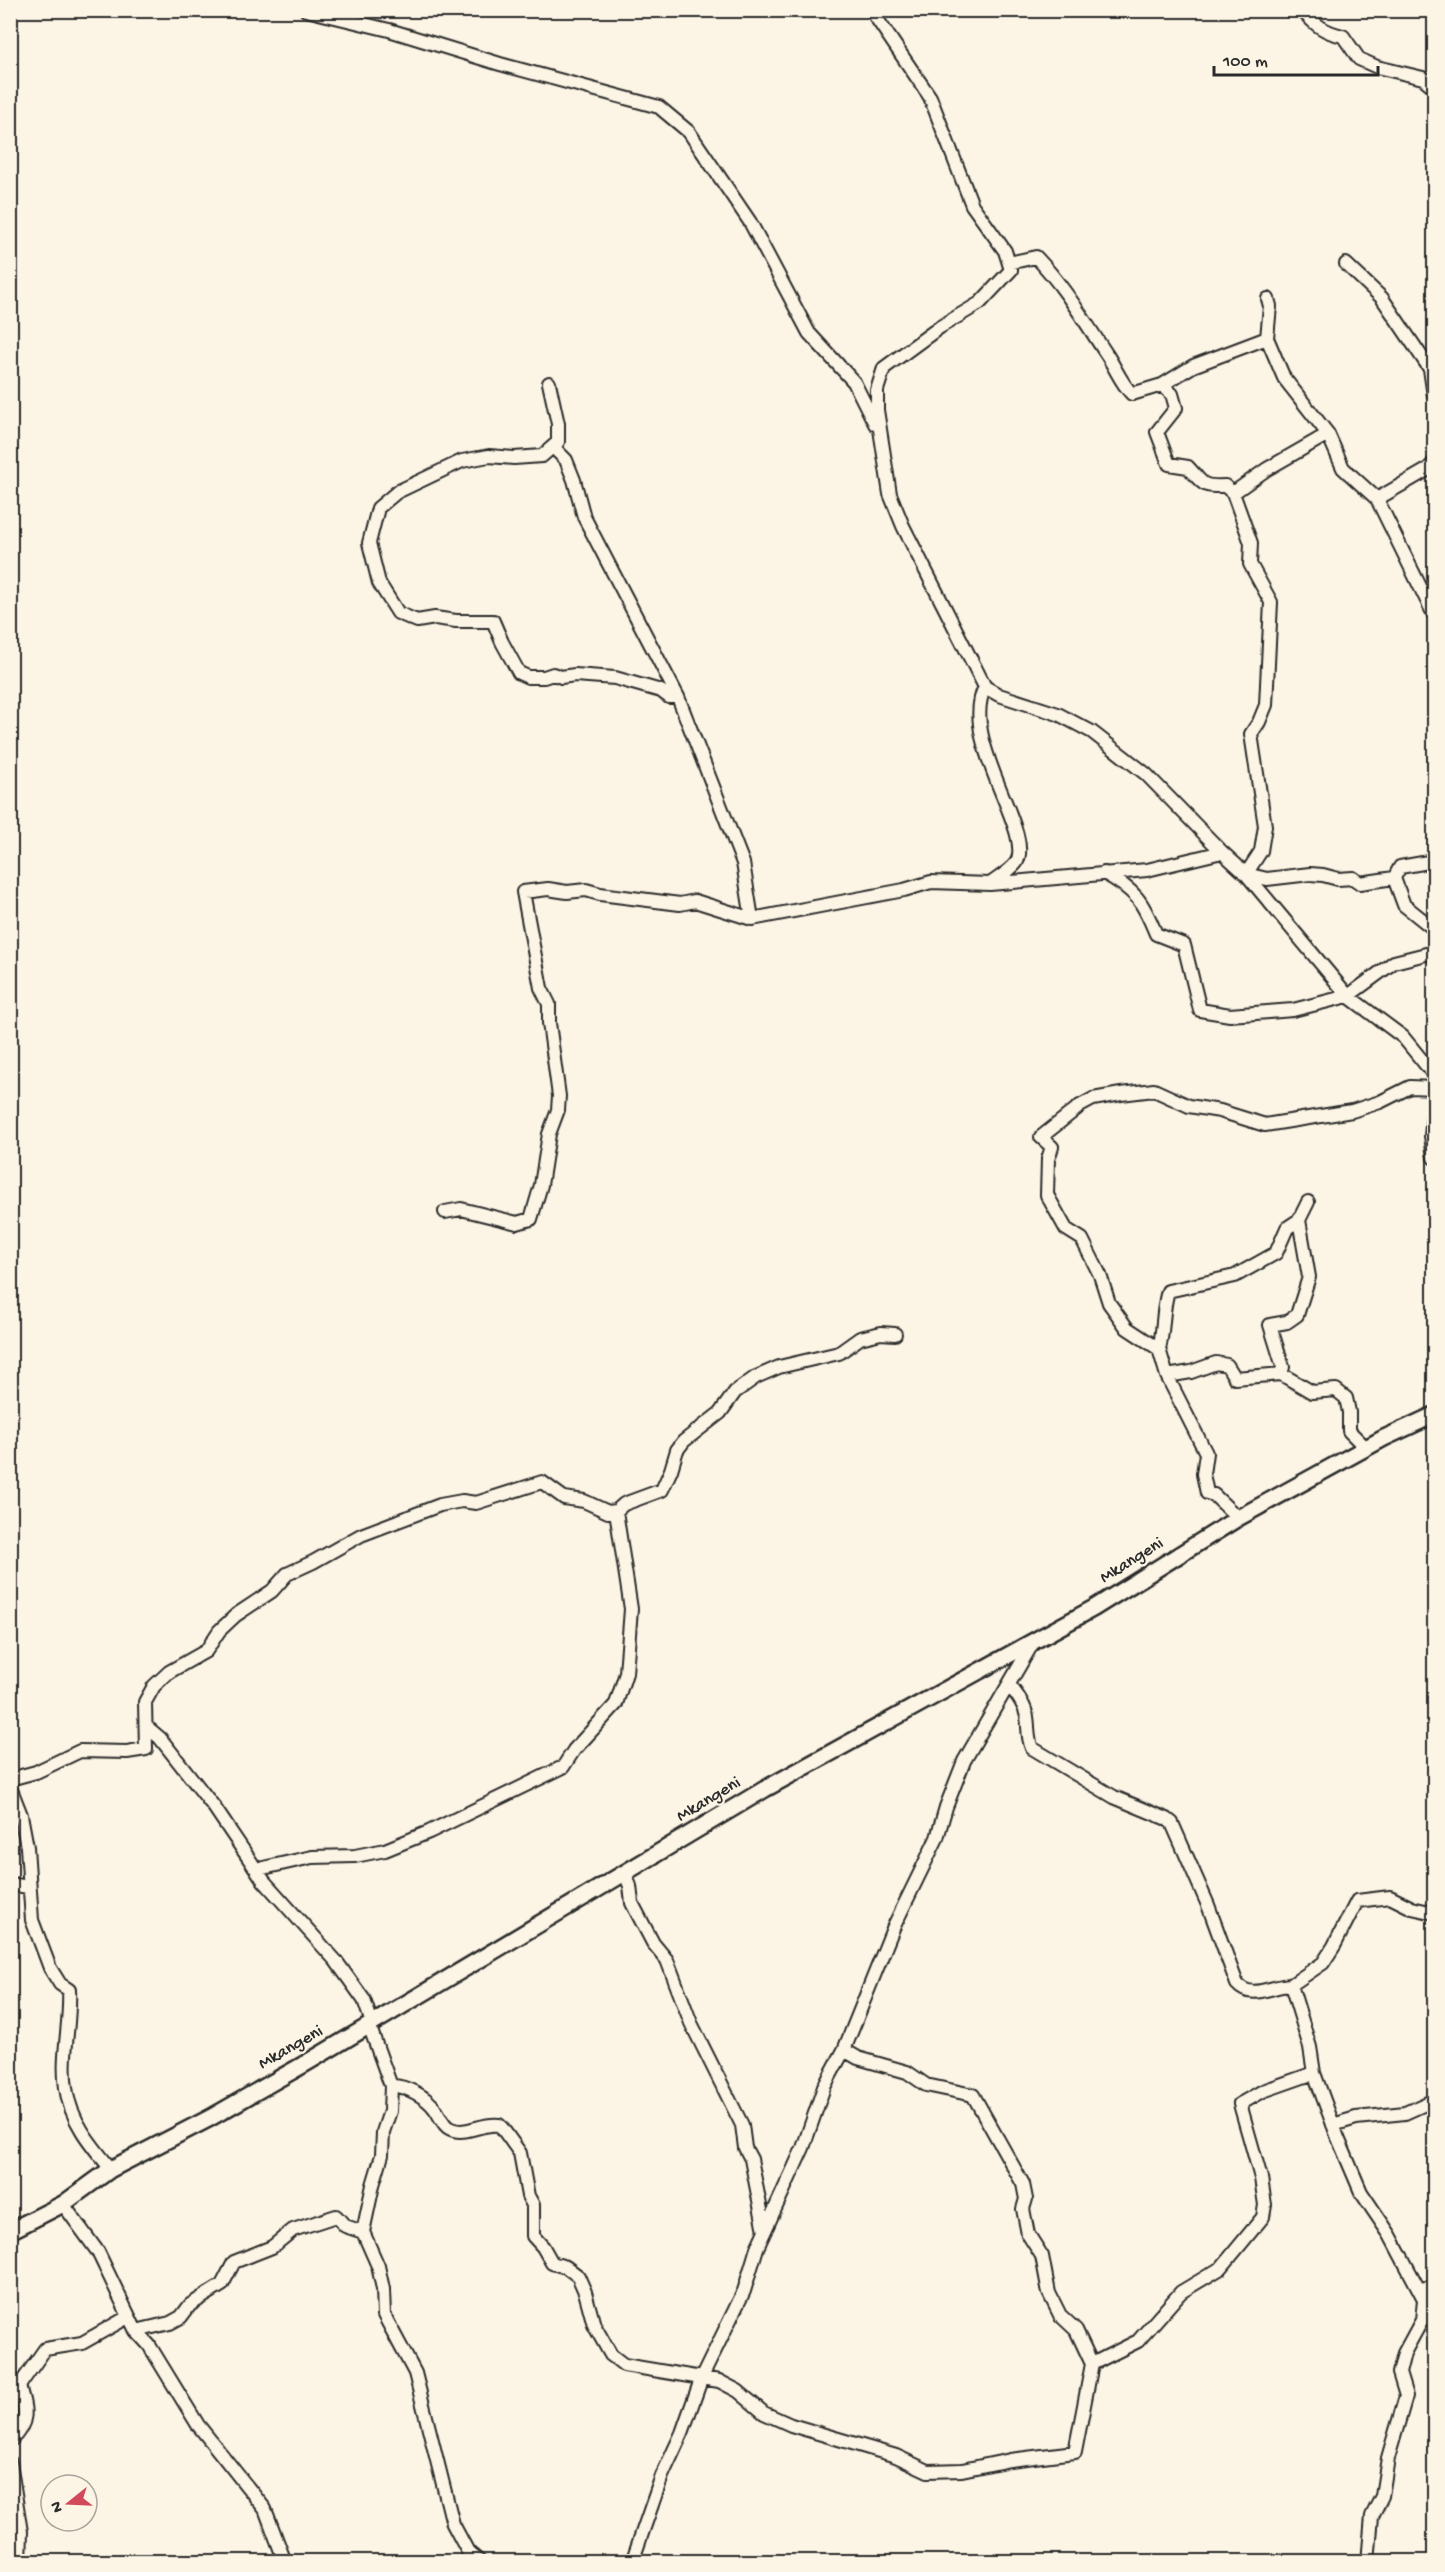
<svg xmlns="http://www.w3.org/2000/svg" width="1445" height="2572" font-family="'Gochi Hand',sans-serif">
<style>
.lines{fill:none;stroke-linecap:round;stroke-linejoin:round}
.minor-casing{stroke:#2b2b2b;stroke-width:16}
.tertiary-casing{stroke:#2b2b2b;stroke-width:20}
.minor{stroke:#fcf5e5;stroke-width:12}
.tertiary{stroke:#fcf5e5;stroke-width:15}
.labels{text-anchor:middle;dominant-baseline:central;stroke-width:4.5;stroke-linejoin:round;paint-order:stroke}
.street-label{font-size:18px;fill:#2b2b2b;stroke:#fcf5e5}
</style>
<rect width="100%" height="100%" fill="#fcf5e5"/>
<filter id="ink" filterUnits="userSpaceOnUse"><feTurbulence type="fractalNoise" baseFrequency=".0167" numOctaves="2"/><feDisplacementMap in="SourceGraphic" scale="12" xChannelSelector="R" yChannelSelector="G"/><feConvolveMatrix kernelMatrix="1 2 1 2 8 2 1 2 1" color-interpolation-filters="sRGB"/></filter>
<g filter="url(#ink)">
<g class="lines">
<g class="minor-casing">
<path id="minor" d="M 306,10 L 389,30 L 500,64 L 659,107 L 689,132 L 750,222 L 809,333 L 854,382 L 875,424
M 871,10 L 930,97 L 972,205 L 1005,251 L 1011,270 L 980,303 L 940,327 L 884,368 L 877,390 L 877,410 L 890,494 L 903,526 L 985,687 L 999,695 L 1058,714 L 1092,732 L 1146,774 L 1222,852 L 1246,874 L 1348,996 L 1403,1037 L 1434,1075
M 1302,10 C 1315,25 1324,32 1343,36 L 1359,59 L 1377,67 L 1423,78 L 1434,87
M 1009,263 L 1036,257 C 1064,286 1085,322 1107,355 C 1116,369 1121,383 1132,394 L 1162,385 L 1193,366 L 1267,338
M 1346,264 L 1382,298 L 1430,369 L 1434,396
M 1268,299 L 1270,306 L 1267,338 L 1284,378 L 1328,434 L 1343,468 L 1377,499 L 1434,615
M 549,383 L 558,424 L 558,442 L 542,456 L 514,458 L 489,456 L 462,461 L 397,492 L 378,508 L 369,543 L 379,583 L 398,613 L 417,621 L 435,618 L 456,621 L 493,621 L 502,642 L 519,673 L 528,677 L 544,677 L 553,674 L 561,677 L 575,675 L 615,678 L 661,691 L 669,697 L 678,697
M 1162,385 L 1172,394 L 1176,408 L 1157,432 L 1169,464 L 1188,467 C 1204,484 1200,487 1225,486 L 1233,493 L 1267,469 L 1328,434
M 554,448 L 566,460 L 574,480 L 584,517 L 678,697 L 743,863 L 752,919
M 1233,493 L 1251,543 L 1250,564 L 1271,602 L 1266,705 L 1259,722 L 1251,734 L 1265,826 L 1261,851 L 1246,874 L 1267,879 L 1310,874 L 1323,875 L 1338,879 L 1353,878 L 1360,883 L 1394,878 L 1404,905 L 1434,929
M 1377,499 L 1427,470 L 1434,463
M 985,687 C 958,740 1036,834 1016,863 C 1010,871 998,878 990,884
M 1104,873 C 1136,891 1142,900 1156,934 L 1184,945 L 1200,1010 L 1230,1015 L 1293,1010 L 1348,996 L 1394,962 L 1434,952
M 1394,878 L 1400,867 L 1434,861
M 1434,1105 L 1431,1136 L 1434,1158
M 445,1212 L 461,1209 L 517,1223 L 531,1219 L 541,1185 L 549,1134 L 558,1110 L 559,1096 L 549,1023 L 549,1004 L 541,988 L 523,892 L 548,889 L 567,892 L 586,890 L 600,894 L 680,904 L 695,901 L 752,919 L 904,890 L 931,882 L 990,884 L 1147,870 L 1222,852
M 1159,1349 C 1164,1330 1162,1310 1168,1291 L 1235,1276 L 1276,1253 L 1287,1228 L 1299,1220 L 1308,1202
M 1281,1374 L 1283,1367 L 1270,1325 L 1287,1322 L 1297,1315 L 1309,1277 L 1299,1220
M 1167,1376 L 1191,1372 L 1216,1363 L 1227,1365 L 1235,1378 L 1281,1374 L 1312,1392 L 1336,1390 L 1346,1398 L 1349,1412 L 1349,1431 L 1366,1448
M 1238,1518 L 1214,1495 L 1207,1493 L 1203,1474 L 1206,1453 L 1167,1376 L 1159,1349 L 1127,1328 L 1109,1303 L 1100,1275 L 1082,1239 L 1066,1229 L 1047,1195 L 1048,1159 L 1052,1147 L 1041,1137 L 1080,1106 L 1093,1099 L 1121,1094 L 1154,1090 L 1189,1106 L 1220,1111 L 1265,1125 L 1352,1111 L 1380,1102 L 1410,1087 L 1434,1088
M 1010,1686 C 1017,1695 1025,1705 1027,1717 C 1029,1728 1027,1738 1032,1748 L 1114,1797 L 1167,1819 L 1172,1823 L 1208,1905 L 1237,1984 C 1252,2001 1272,1985 1291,1985 L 1310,2047 L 1314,2073 L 1338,2138 L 1361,2192 L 1390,2235 L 1424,2299 L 1422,2320 L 1404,2353 L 1399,2373 L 1406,2396 L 1388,2458 L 1382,2496 L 1372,2516 L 1368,2562
M 147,1727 L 160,1738 L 214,1807 L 264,1881 L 336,1961 L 364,2000 L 372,2023
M 10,1779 L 36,1772 L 80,1751 L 127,1752 L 146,1749 L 145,1702 L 154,1686 L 169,1672 L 206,1651 L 219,1631 L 236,1615 L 272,1591 L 287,1574 L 313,1562 L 361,1535 L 440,1505 L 462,1501 L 476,1503 L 542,1482 L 564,1498 L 584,1501 L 608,1512 L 616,1511 L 624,1504 L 662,1490 L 671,1470 L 677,1450 L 684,1441 L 720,1413 L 735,1392 L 756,1377 L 779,1367 L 839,1353 L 860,1338 L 881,1333 L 895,1334
M 10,1787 L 21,1815 L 27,1847 L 32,1920 L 50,1968 L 60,1984 L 69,1990 C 71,2023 61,2056 66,2088 C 70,2120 91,2145 111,2169
M 259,1869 L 312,1857 L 355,1856 L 385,1850 L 429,1832 L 563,1767 L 574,1750 L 616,1704 L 626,1673 L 631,1609 L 616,1511
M 625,1873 L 630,1886 L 632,1903 L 653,1943 L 667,1960 L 691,2023 L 742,2125 L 745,2148 L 751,2159 L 765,2231
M 10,1884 L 28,1887
M 1291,1985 L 1323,1963 L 1334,1946 L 1357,1901 L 1390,1897 L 1412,1908 L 1434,1913
M 844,2050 L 894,1926 L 937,1838 L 946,1807 L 964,1761 L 1034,1641
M 391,2086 C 405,2085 427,2097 435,2109 C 440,2115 442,2124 449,2128 C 465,2137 482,2122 499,2125 L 502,2128 L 520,2153 L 528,2196 L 533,2205 L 533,2236 L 543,2247 L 552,2263 L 566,2267 L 578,2276 L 585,2292 L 594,2325 L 611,2355 L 624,2365 L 719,2381 L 738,2391 L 764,2413 L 791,2425 L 896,2456 L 928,2471 L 962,2470 L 1010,2460 L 1075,2452 L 1092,2364 L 1138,2341 L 1181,2292 L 1221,2268 L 1263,2217 L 1265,2205 L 1261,2178 L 1240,2104 L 1263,2091 L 1314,2073
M 1333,2125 L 1356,2118 L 1405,2113 L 1434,2100
M 63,2204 L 98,2252 L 136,2331 L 149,2345 L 198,2425 L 265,2509 L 285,2562
M 363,2232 L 373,2185 L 382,2155 L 383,2132 L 390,2111 L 391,2086 L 369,2025
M 1419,2289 L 1434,2287
M 136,2331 L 170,2323 L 181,2317 L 190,2305 L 222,2285 L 234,2262 L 272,2247 L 293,2230 L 336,2216 L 345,2226 L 363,2232 L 378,2266 L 383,2289 L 384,2315 L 415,2373 L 453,2524 L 468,2552 L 480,2562
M 10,2441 C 30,2422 26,2410 19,2386 L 45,2349 L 82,2343 L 128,2317
M 10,2462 L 21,2532 L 20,2562
M 632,2562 L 662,2476 L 682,2433 L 702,2377 L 744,2291 L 757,2248 L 803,2148 L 824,2087 L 844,2050 L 858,2058 L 907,2072 L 926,2085 L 973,2095 L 1023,2184 L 1026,2199 L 1023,2209 L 1028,2234 L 1042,2256 L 1049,2293 L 1060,2315 L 1076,2330 L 1092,2364"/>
</g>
<g class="tertiary-casing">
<path id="tertiary" d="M 10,2231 L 63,2204 L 111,2169 L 210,2118 L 308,2062 L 765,1789 L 1094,1608 L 1238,1518 L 1384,1438 L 1434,1415"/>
</g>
<use href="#minor" class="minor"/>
<use href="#tertiary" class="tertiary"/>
</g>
</g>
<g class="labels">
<g class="street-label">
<text transform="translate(1132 1561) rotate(-32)">Mkangeni</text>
<text transform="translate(709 1800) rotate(-31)">Mkangeni</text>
<text transform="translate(291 2048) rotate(-30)">Mkangeni</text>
</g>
</g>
<rect width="1445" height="2572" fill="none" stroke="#fcf5e5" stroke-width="36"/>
<rect x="18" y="18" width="1409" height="2536" fill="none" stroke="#2b2b2b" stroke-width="2" filter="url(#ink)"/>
<g transform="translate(69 2503) rotate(252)"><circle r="28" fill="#fcf5e5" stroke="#a8a49b" stroke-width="1.5"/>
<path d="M0-4.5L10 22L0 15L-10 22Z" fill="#d1495b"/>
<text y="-9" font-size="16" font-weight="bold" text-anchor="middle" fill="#2b2b2b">N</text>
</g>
<path d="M1214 66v9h164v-9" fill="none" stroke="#2b2b2b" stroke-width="3"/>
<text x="1223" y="66" font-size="18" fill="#2b2b2b" stroke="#fcf5e5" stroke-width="4.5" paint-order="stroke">100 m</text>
</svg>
